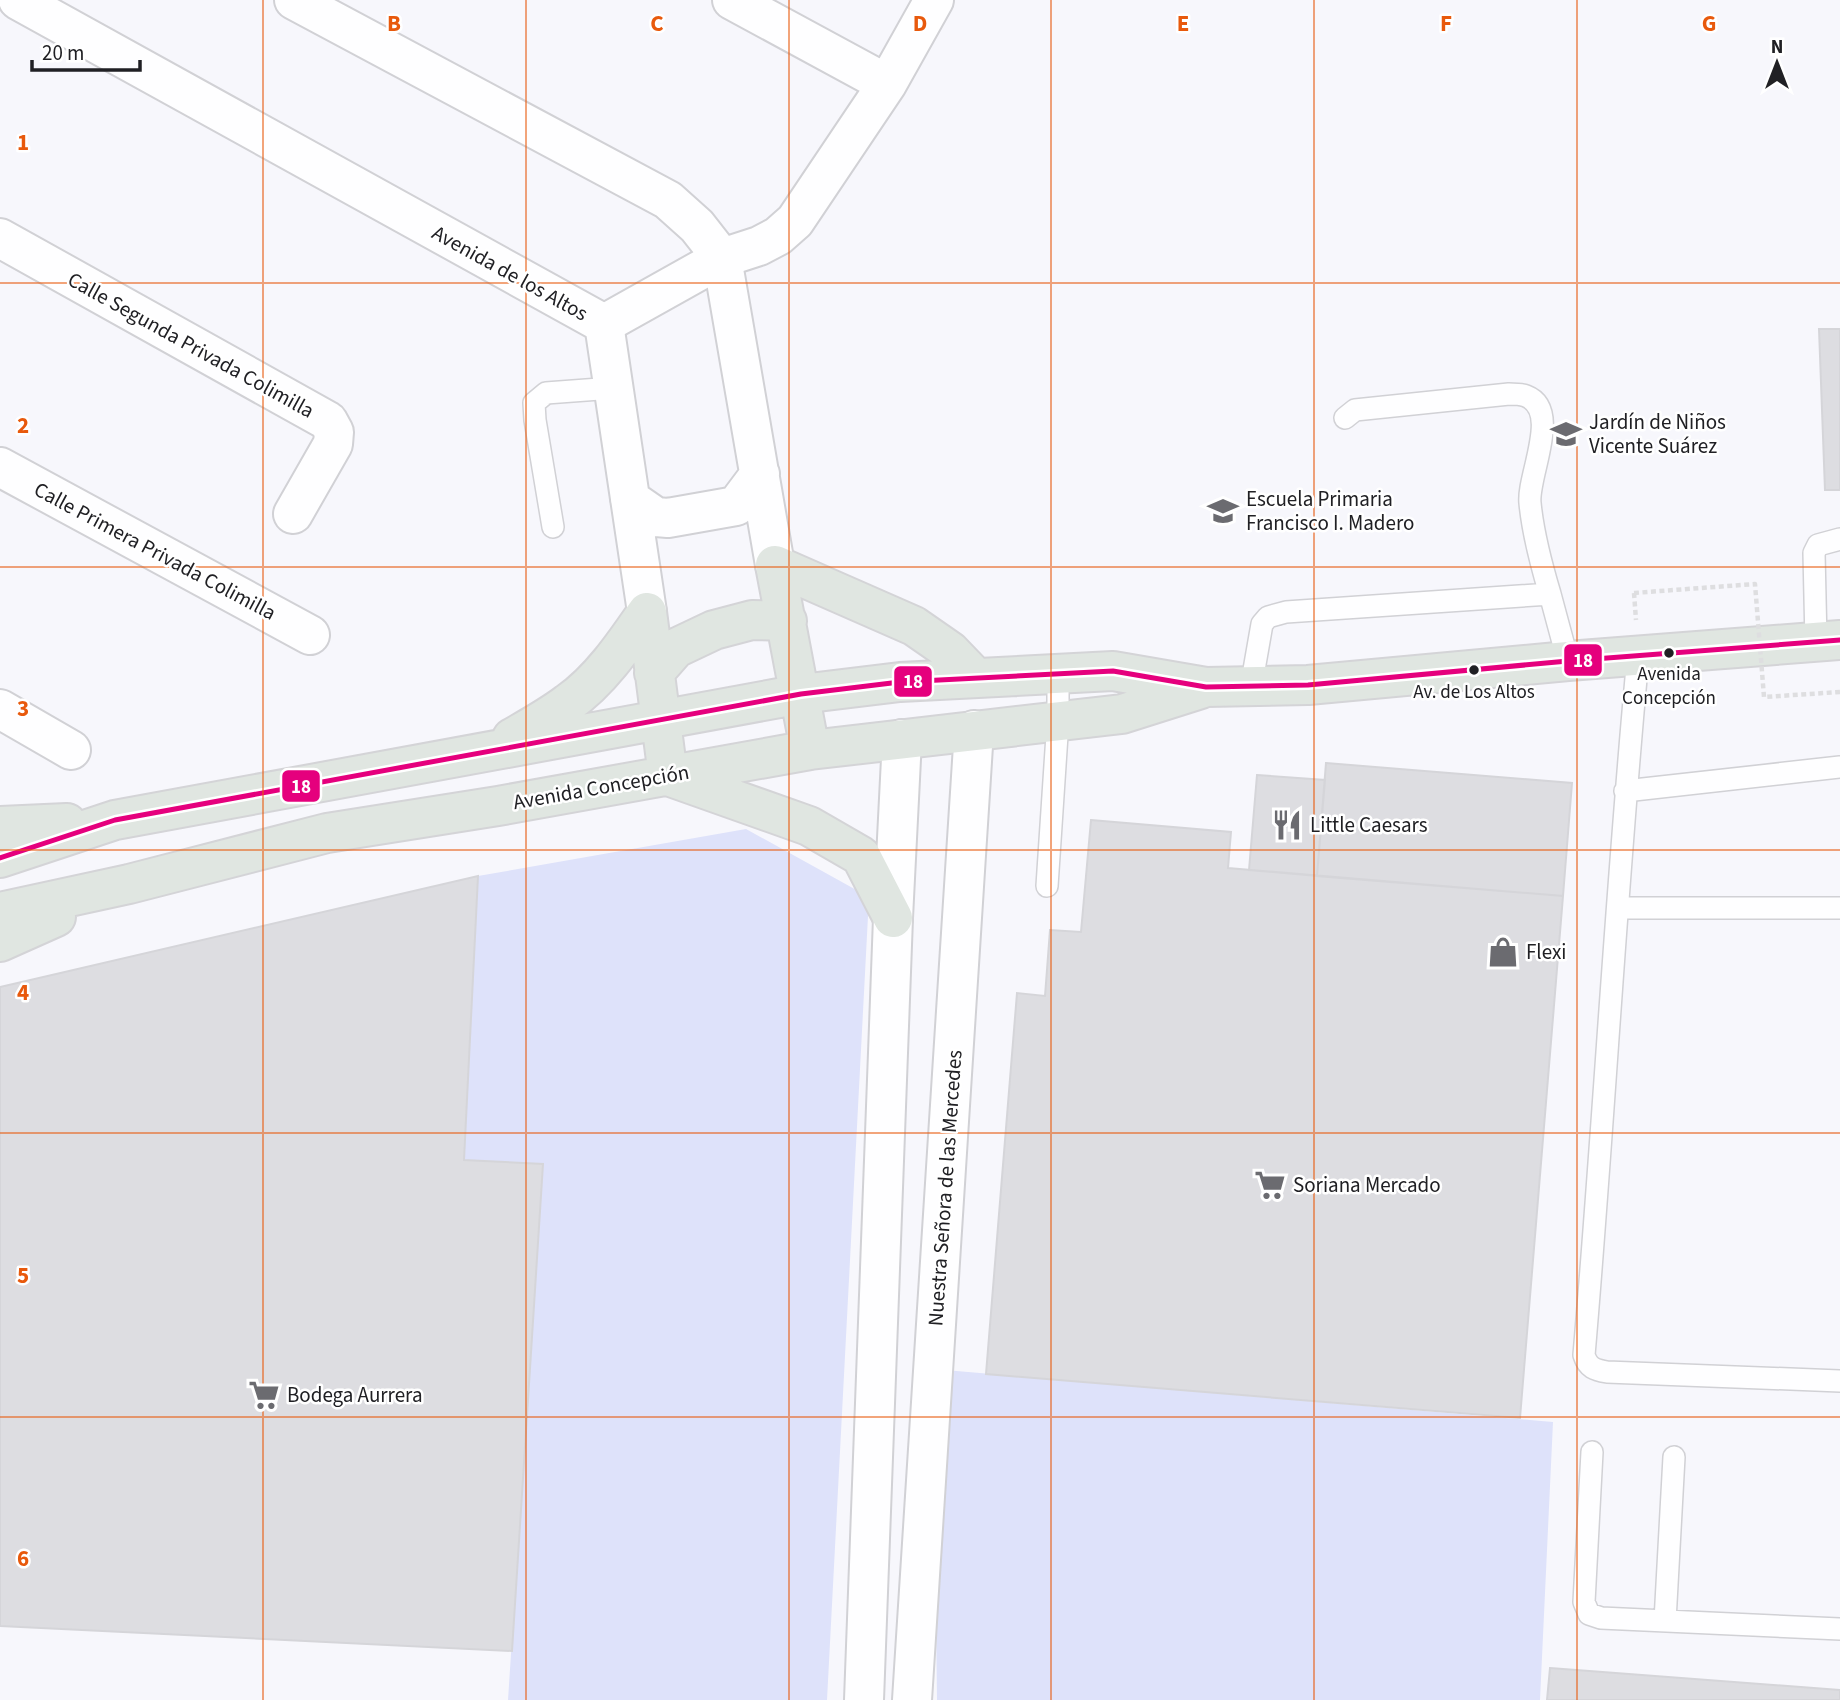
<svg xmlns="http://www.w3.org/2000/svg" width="1840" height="1700" font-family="'Source Sans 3',sans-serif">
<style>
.green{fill:#dee2fa}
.building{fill:#dddde1;stroke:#d5d5d9;stroke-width:2}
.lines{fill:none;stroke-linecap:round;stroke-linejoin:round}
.service-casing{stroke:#d1d1d5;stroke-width:24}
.minor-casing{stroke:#d1d1d5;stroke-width:42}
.tertiary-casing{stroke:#d1d1d5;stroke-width:42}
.primary-casing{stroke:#d4d4d7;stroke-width:42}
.path{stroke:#dedee0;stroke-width:4.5;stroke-dasharray:5 3.5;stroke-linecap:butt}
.service{stroke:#fefeff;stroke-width:21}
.minor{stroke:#fefeff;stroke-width:38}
.tertiary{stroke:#fefeff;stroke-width:38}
.primary{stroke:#e0e6e1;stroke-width:38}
.path-bridge{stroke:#dedee0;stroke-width:4.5;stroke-dasharray:5 3.5;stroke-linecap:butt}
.bus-1-casing{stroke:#fff;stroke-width:10}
.bus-1{stroke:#e5007d;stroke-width:5}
.grid{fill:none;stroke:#e8590c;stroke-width:2;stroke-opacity:0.55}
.bus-dot{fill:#202024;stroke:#fff;stroke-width:2.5}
.labels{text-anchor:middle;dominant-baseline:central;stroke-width:5;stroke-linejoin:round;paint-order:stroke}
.bus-label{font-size:19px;fill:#202024;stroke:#fff}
.street-label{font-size:21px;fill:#202024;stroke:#fff}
.poi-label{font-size:21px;fill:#202024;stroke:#fff;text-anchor:start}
.grid-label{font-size:23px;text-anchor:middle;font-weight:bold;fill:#e8590c;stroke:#fff;stroke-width:5;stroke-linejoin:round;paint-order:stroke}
.line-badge{stroke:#fff;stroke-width:2.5}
.badge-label{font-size:19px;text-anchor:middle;font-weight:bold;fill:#fff}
</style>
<rect width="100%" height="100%" fill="#f7f7fc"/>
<path class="green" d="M 746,829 L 869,897 L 827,1700 L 508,1700 L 543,1164 L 464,1160 L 478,876 Z
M 933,1369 L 1553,1422 L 1540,1700 L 937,1700 Z"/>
<path class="building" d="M 1819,329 L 1840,329 L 1840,490 L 1825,490 Z
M 1326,763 L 1572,783 L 1563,896 L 1317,876 Z
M 1257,775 L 1325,780 L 1317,876 L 1249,870 Z
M 1091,820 L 1231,832 L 1228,868 L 1563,896 L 1520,1418 L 986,1374 L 1017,993 L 1045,996 L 1050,930 L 1081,932 Z
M 478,876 L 464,1160 L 543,1164 L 512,1651 L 0,1626 L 0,987 Z
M 1550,1668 L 1840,1690 L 1840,1700 L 1547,1700 Z"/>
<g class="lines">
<g class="service-casing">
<path id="service" d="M 1345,418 L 1355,410 L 1509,394 C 1514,394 1521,394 1526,396 C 1562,410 1527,476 1530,503 C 1533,534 1541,564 1550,594
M 553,527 L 535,420 L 534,403 L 546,393 L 613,388
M 1816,642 L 1814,553 L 1818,545 L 1840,539
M 1638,657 C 1616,889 1604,1123 1584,1355 C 1588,1368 1595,1370 1607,1372 L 1840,1381
M 1251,687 L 1262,624 L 1268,617 L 1286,612 L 1550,594 L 1568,661
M 1625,791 L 1840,767
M 1047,886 L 1058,720 L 1058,674
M 1619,908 L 1840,908
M 1592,1452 L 1584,1602 L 1589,1614 L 1601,1618 L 1840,1629
M 1665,1621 L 1674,1457"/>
</g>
<g class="minor-casing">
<path id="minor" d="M 732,0 L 887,84
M 0,238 L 328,421 L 334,432 L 333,444 L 293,514
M 604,324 L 722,258 L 759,246 L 778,236 L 795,221 L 887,84 L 934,0
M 0,467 L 310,635
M 0,709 L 71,750"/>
</g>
<g class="tertiary-casing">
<path id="tertiary" d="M 18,0 L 604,324 L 647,612
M 294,0 L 668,200 L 697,226 L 722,258 L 775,565
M 630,499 L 656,517 L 668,518 L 736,506 L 760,474
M 864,1700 L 893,918 L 902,739
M 912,1700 L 974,730"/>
</g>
<g class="primary-casing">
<path id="primary" d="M 775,565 L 914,626 L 950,651 L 975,677
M 775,565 L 810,750
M 647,612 L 668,776 L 809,826 L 861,856 L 893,918
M 654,673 L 676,648 L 714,630 L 752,620 L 787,621
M 512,738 C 531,727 551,716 568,703 C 600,681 625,644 647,612
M 0,826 L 67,823
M 0,858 L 115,820 L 801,694 L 900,682 L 1113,671 L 1206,687 L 1308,685 L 1568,661 L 1840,640
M 0,912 L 129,884 L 327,833 L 498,806 L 810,750 L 1122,714 L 1201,689
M 0,942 L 56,917"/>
</g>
<path class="path" d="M 1634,593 L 1636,620"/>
<use href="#service" class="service"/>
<use href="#minor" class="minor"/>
<use href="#tertiary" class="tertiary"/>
<use href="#primary" class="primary"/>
<path class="path-bridge" d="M 1634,593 L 1755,584 L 1764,697 L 1840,692"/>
<g class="bus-1-casing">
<path id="bus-1" d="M 0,858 L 115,820 L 801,694 L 900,682 L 1113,671 L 1206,687 L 1308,685 L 1568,661 L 1840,640"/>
</g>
<use href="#bus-1" class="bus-1"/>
</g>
<path class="grid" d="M 263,0 L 263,1700M 526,0 L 526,1700M 789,0 L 789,1700M 1051,0 L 1051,1700M 1314,0 L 1314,1700M 1577,0 L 1577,1700M 0,283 L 1840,283M 0,567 L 1840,567M 0,850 L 1840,850M 0,1133 L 1840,1133M 0,1417 L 1840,1417"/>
<defs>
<g id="school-bare" transform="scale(2.415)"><path d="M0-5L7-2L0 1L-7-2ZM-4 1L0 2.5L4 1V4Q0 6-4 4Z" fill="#6b6b70" stroke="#fff" stroke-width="2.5" paint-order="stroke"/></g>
<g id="restaurant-bare" transform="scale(2.415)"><path d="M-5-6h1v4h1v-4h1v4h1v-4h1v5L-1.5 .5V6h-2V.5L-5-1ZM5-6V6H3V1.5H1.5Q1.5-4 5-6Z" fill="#6b6b70" stroke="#fff" stroke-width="2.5" paint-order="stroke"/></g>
<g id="shop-bare" transform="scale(2.415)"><path d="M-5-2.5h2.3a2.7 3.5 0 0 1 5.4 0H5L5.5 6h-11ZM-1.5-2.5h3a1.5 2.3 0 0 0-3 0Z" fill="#6b6b70" stroke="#fff" stroke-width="2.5" paint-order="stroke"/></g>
<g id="supermarket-bare" transform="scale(2.415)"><path d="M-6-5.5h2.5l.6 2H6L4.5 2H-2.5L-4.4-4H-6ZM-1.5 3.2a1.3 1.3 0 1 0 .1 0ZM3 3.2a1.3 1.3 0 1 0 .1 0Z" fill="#6b6b70" stroke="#fff" stroke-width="2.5" paint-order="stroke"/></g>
</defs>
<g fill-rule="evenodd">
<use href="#school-bare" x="1566" y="434"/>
<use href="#school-bare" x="1223" y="511"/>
<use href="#restaurant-bare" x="1287" y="825"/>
<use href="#shop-bare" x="1503" y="952"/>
<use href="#supermarket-bare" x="1270" y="1185"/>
<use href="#supermarket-bare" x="264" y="1395"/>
</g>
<g class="bus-dot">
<circle cx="1669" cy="653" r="6"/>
<circle cx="1474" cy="670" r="6"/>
</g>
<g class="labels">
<g class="bus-label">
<text x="1669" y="674">Avenida<tspan x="1669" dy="24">Concepción</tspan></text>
<text x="1474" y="692">Av. de Los Altos</text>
</g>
<g class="street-label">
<text transform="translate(510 273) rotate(29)">Avenida de los Altos</text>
<text transform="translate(191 345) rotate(29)">Calle Segunda Privada Colimilla</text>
<text transform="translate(155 551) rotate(28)">Calle Primera Privada Colimilla</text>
<text transform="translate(601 787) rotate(-10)">Avenida Concepción</text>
<text transform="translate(945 1188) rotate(-86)">Nuestra Señora de las Mercedes</text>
</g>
<g class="poi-label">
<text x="1589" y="422">Jardín de Niños<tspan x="1589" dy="24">Vicente Suárez</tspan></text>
<text x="1246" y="499">Escuela Primaria<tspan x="1246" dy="24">Francisco I. Madero</tspan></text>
<text x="1310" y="825">Little Caesars</text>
<text x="1526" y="952">Flexi</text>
<text x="1293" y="1185">Soriana Mercado</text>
<text x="287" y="1395">Bodega Aurrera</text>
</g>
</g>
<g class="grid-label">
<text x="394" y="31">B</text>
<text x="657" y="31">C</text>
<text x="920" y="31">D</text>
<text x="1183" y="31">E</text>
<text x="1446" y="31">F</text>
<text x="1709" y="31">G</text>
<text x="23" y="150">1</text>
<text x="23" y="433">2</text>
<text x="23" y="716">3</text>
<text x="23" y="1000">4</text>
<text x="23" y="1283">5</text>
<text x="23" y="1566">6</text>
</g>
<g class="line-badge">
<rect x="1563" y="643" width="40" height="34" rx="7" fill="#e5007d"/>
<rect x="893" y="665" width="40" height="33" rx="7" fill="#e5007d"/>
<rect x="281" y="769" width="40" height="34" rx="7" fill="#e5007d"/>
</g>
<g class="badge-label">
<text x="1583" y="667">18</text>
<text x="913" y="688">18</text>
<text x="301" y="793">18</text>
</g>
<g transform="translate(1777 63)" stroke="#ffffff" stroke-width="5" paint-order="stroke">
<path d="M0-5L12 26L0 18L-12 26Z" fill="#202024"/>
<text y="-10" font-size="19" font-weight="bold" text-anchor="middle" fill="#202024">N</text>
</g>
<path d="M32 60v10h108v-10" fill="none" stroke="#202024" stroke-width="3.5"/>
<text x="42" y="60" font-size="21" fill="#202024" stroke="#ffffff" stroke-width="5" paint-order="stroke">20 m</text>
</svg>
